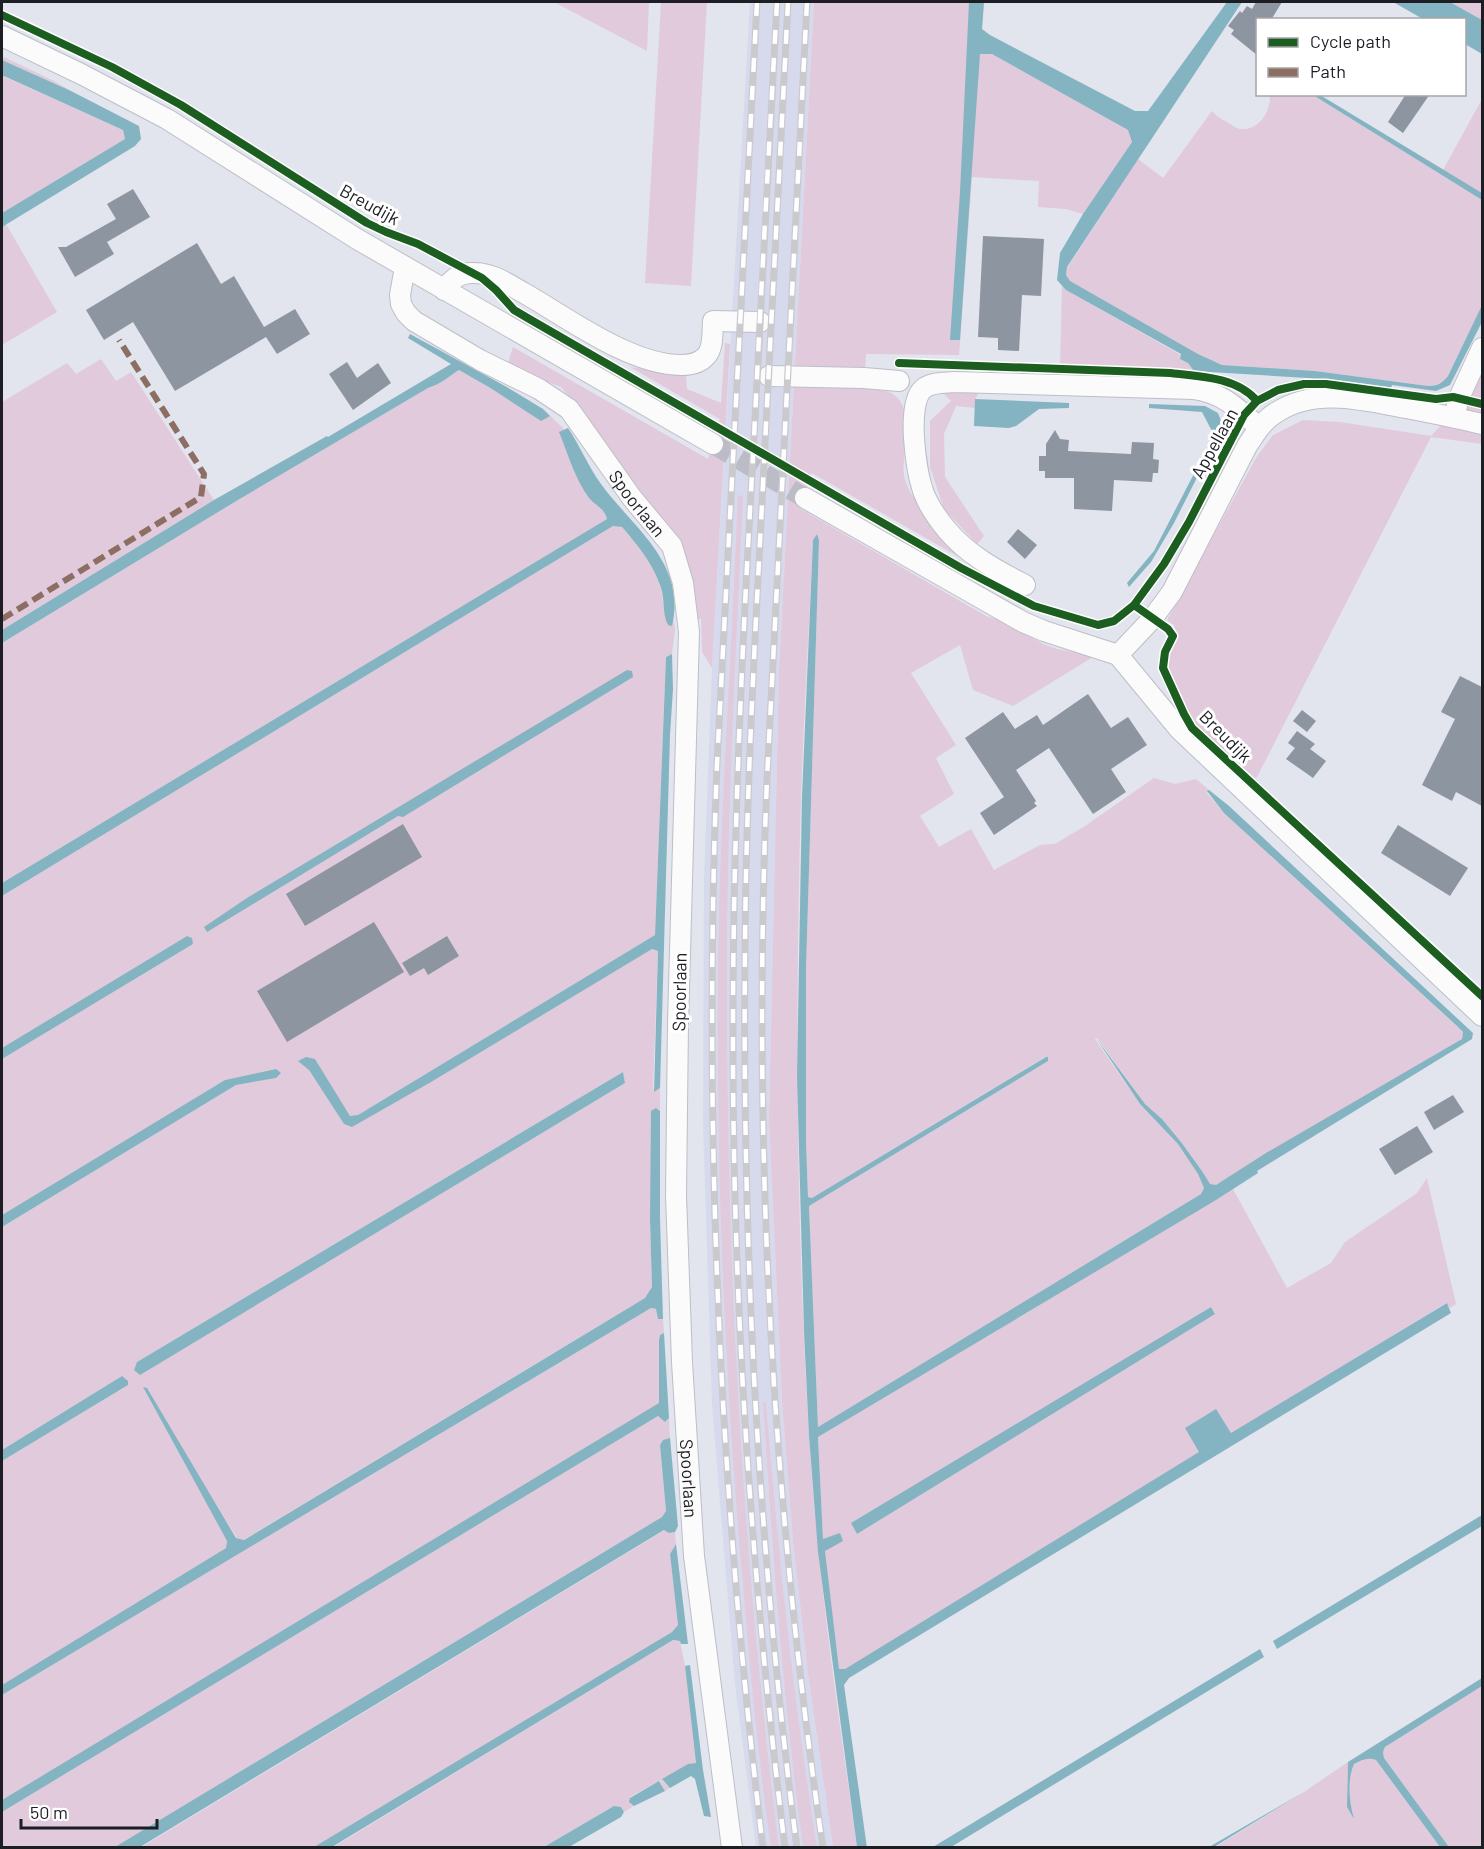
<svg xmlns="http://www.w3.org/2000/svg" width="1484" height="1849" font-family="Barlow,sans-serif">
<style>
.built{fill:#d7daec}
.green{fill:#e1cadc;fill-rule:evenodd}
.water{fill:#84b4c1}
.building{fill:#8c95a0}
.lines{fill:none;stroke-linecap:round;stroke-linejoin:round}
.minor-tunnel{stroke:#bbbcc6;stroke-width:20;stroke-dasharray:20 10;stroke-linecap:butt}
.minor-casing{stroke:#bdbfc6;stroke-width:22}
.minor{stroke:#fbfbfc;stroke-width:20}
.rail-casing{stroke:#cacace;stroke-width:7}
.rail{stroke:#fff;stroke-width:4.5;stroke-dasharray:14;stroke-linecap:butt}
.quiet{stroke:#8d6e63;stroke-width:6;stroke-dasharray:12 6;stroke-linecap:butt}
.cycleway-casing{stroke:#fff;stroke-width:11}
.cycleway{stroke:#1b5e20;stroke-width:8}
.labels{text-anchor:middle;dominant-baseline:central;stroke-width:6;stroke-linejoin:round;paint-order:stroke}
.street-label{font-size:18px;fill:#1d1e24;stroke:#fff}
</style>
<rect width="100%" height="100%" fill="#e2e4ee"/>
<path class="built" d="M 750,2 L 814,2 L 779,670 L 769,1119 L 782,1401 L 793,1541 L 808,1674 L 833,1848 L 817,1847 L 810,1807 L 792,1676 L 777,1541 L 766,1402 L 763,1402 L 772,1543 L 784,1679 L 803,1847 L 756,1847 L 735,1684 L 712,1405 L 703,1121 L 704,881 L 712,668 Z"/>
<path class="green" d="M 554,2 L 649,2 L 647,51 Z
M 661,2 L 707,2 L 691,286 L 645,283 Z
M 814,2 L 984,2 L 980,53 L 992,54 L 1128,130 L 1132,142 L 1083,214 L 1066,209 L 1038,207 L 1039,181 L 972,177 L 959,355 L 866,354 L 864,388 C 872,390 883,389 891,393 C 917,406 901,453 904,476 C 907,489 914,498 922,508 L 1015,589 L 812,473 L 801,509 L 986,616 L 1005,622 L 1043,644 L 1057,649 L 1081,653 L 1093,657 L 1013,706 L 973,690 L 960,645 L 911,673 L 956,745 L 936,758 L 954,794 L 920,816 L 939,847 L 971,829 L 994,870 L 1040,845 L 1055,844 L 1085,826 L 1154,778 L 1175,784 L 1196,779 L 1209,790 L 1207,793 L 1224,813 L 1463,1032 L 1462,1039 L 1455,1044 L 1216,1185 L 1210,1185 L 1202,1171 L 1181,1142 L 1162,1119 L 1145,1104 L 1097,1038 L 1095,1039 L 1140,1104 L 1178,1144 L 1198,1174 L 1204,1188 L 1201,1194 L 818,1427 L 809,1206 L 1048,1061 L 1045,1057 L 812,1198 L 808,1197 L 806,1141 L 806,969 L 819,540 L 817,534 L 813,540 C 809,626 804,711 801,797 C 795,1009 796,1223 809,1435 C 817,1574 838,1711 857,1847 L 833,1847 L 808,1674 L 793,1541 L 782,1401 L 769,1119 L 779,670 Z
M 1450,2 L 1482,2 L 1482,20 Z
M 4,57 L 54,81 L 71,91 L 2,60 Z
M 3,76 L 123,130 L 125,139 L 2,213 L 2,77 Z
M 1270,95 L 1313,95 L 1482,200 L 1482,305 L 1448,376 C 1442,383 1438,386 1428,386 L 1315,371 L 1222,365 L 1198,354 L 1069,281 L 1066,275 L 1067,268 L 1138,159 L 1163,178 L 1212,111 C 1216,116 1221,119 1227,122 C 1231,124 1235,128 1240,129 C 1259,131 1271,111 1270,95 Z
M 1482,99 L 1482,193 L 1443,170 Z
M 6,224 L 57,312 L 2,345 L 2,227 Z
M 1062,285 L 1066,290 L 1181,355 L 1180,359 L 1188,363 L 1194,371 L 1060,370 Z
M 725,343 L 730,344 L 712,668 L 702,652 L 701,619 L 693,619 L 680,553 L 588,419 L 561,387 L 507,366 L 513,347 L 708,459 L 720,419 L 630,367 L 686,375 L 687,389 L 721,403 Z
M 101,359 L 116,381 L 131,372 L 214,500 L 2,630 L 2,402 L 67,363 L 76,374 Z
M 459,370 L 492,389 L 549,416 L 543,409 L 565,430 L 560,432 L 590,498 L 605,513 L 607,519 L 2,883 L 2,643 L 238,500 L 428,388 C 441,384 448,377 459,370 Z
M 1482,371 L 1482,444 L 1431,437 L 1256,779 L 1193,723 L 1167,670 L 1169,654 L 1176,632 L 1174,625 L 1167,620 L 1256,458 L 1273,435 L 1303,420 L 1340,422 L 1431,436 L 1472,392 Z
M 981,390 L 975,399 L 975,408 L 956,406 L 944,434 L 945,477 L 984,536 L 977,544 L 944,509 L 930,467 L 930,421 L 951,401 L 942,392 Z
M 738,495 L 743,496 C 736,652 727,808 727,965 C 726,1260 742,1555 779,1848 L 771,1847 C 759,1764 751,1681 744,1597 C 725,1387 716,1176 718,965 C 720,808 732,652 738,495 Z
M 613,526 L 622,527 L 649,558 L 661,589 L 666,620 L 673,619 L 675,629 L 672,654 L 666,657 L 655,935 L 358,1115 L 350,1117 L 315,1059 L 309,1070 L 344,1124 L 652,949 L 658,951 L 653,1087 L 654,1092 L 660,1088 L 660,1111 L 656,1108 L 650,1219 L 652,1288 L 645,1298 L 243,1540 L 237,1538 L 143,1387 L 227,1541 L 226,1548 L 2,1685 L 2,1461 L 128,1385 L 122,1376 L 2,1450 L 2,1227 L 236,1085 L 276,1078 L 276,1069 L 225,1080 L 2,1215 L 2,1059 L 193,944 L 187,936 L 2,1048 L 2,896 ZM 623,1072 L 625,1083 L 140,1374 L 134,1370 L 137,1362 Z
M 1427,1178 L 1456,1304 L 1450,1308 L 1446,1303 L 1231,1434 L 1215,1410 L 1185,1428 L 1200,1452 L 845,1669 L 839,1669 L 823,1539 L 818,1437 L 1233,1189 L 1287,1288 L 1331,1263 L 1345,1242 L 1417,1193 ZM 1211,1307 L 1215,1313 L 857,1534 L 852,1523 Z
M 651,1308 L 656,1309 L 658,1318 L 663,1319 L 664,1333 L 660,1335 L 659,1340 L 660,1403 L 2,1800 L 2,1695 Z
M 763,1402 L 766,1402 C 778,1551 793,1700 817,1847 L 803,1847 C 783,1700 772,1551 763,1402 Z
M 658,1416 L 665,1422 L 669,1418 L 670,1438 L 663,1440 L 660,1445 L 666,1511 L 662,1517 L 115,1847 L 2,1848 L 2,1812 Z
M 665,1530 L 669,1533 L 675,1532 L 676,1544 L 670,1554 L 678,1625 L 672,1632 L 314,1847 L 140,1848 Z
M 673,1640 L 680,1641 L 685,1666 L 696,1763 L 662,1780 L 670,1788 L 665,1791 L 660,1781 L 655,1783 L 630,1797 L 631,1805 L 634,1806 L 624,1812 L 621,1807 L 614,1806 L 544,1847 L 332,1848 Z
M 1482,1686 L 1482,1847 L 1449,1847 L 1384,1758 L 1383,1752 L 1385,1747 Z
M 1370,1758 L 1376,1760 L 1440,1847 L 1214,1848 L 1304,1792 L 1348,1762 L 1347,1807 L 1353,1816 C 1349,1800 1347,1780 1354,1764 L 1365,1759 Z"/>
<path class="water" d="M 969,2 L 984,2 L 982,29 L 990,35 L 1135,111 L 1148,111 L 1227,2 L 1242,2 L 1067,267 L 1066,275 L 1070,281 L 1198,354 L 1222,365 L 1315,371 L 1428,386 C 1438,386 1442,383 1448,376 L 1482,305 L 1482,322 L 1450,385 L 1436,391 L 1392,385 L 1391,388 L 1307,378 L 1194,371 L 1188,363 L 1180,359 L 1181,354 L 1066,290 L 1057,280 L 1060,253 L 1083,214 L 1132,142 L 1128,130 L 992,54 L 980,54 L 960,340 L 950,340 L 960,192 Z
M 1393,2 L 1450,2 L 1482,20 L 1482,54 L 1465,44 L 1464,20 L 1423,19 Z
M 2,60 L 71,91 L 139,126 L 141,139 L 135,146 L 2,227 L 2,213 L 125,139 L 123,130 L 4,76 L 2,77 Z
M 1313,95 L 1320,95 L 1482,193 L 1482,200 Z
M 410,334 L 505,386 L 543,409 L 550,416 L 541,421 L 492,389 L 459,370 C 448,377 441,384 428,388 L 238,500 L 2,643 L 2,630 L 214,500 L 327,436 L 328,437 L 451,364 L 408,338 Z
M 975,399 L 1069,403 L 1069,408 L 1039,409 L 1016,426 L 1009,428 L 974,426 Z
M 1149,404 L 1205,406 L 1218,413 L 1223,426 L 1174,523 L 1151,562 L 1129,587 L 1127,583 L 1154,551 L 1214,435 L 1202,412 L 1149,408 Z
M 568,428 C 580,446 588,466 601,484 C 633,528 687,563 672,626 L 668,625 C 662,614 665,600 661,588 C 652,562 640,548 622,527 L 613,526 L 2,896 L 2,883 L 607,519 C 605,509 596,506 589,498 C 575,479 568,454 559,432 Z
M 817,534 L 819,540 L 806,969 L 806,1141 L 808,1197 L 812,1198 L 1046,1057 L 1048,1057 L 1048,1061 L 809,1206 L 818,1427 L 1201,1194 L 1204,1188 L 1198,1174 L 1178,1144 L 1140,1104 L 1096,1038 L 1145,1104 L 1162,1119 L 1181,1142 L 1202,1171 L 1210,1184 L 1216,1185 L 1266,1153 L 1462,1039 L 1463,1032 L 1457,1026 L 1224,813 L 1207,791 L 1209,790 L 1229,806 L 1473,1033 L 1472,1039 L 1257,1171 L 1258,1173 L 1216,1200 L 818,1437 L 823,1539 L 840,1533 L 843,1541 L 825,1551 L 839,1669 L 845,1669 L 1199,1452 L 1185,1428 L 1216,1409 L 1231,1433 L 1447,1303 L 1451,1313 L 849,1678 L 844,1685 L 867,1848 L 857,1847 L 818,1552 L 809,1436 L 804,1332 L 797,1076 L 802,796 L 813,540 Z
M 672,654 L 673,689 L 670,735 L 660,1088 L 654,1092 L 658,951 L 652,949 L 431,1082 L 352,1127 L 344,1124 L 309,1070 L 298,1061 L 306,1057 L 315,1059 L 350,1116 L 358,1115 L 655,935 L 666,657 Z
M 627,670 L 632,671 L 633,677 L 403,817 L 398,816 L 207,932 L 204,927 L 247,898 Z
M 187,936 L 192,938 L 193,944 L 2,1059 L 2,1048 Z
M 276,1069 L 281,1073 L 276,1078 L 236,1085 L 2,1227 L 2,1215 L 225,1080 Z
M 623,1072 L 625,1083 L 140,1375 L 134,1370 L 137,1362 Z
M 656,1108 L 660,1111 L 660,1218 L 663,1319 L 658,1319 L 656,1309 L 651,1308 L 2,1695 L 2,1685 L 226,1548 L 227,1541 L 143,1387 L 147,1388 L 236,1538 L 244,1540 L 645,1298 L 652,1287 L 650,1219 L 651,1111 Z
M 1211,1307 L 1215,1314 L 857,1534 L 851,1523 Z
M 664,1333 L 669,1418 L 665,1422 L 658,1416 L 2,1812 L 2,1800 L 659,1403 L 659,1340 L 660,1335 Z
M 122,1376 L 128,1381 L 128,1385 L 2,1461 L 2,1450 Z
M 670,1438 L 678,1526 L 675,1532 L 669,1533 L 664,1530 L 140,1847 L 115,1847 L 662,1517 L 666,1511 L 660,1445 L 663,1440 Z
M 1482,1515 L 1482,1526 L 1277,1649 L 1273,1641 Z
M 676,1544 L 688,1644 L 681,1644 L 680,1641 L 673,1640 L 332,1847 L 314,1847 L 672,1632 L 678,1625 L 670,1554 Z
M 1260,1649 L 1264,1657 L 951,1847 L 933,1847 Z
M 690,1665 L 703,1770 L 711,1817 L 704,1816 L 695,1779 L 691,1776 L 670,1788 L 662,1779 L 688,1764 L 696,1763 L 685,1666 Z
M 1482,1678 L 1482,1686 L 1385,1747 L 1383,1752 L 1384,1758 L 1449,1847 L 1440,1847 L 1376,1760 C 1367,1757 1362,1760 1354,1764 C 1347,1780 1349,1802 1354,1819 L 1347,1807 L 1348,1762 Z
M 659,1781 L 665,1791 L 634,1806 L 629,1802 L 630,1798 Z
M 1304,1792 L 1214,1847 L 1209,1847 Z
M 614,1806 L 621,1807 L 624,1812 L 621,1817 L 569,1847 L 544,1847 Z"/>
<path class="building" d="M 1256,2 L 1282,2 L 1271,20 L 1257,20 L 1257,55 L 1231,34 L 1234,30 L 1228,26 L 1240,11 L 1242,13 L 1247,6 L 1252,9 Z
M 1406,94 L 1430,94 L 1403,133 L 1388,122 Z
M 133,189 L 150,217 L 107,242 L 114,254 L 75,277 L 58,247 L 66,247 L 116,219 L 107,204 Z
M 983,236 L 1044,239 L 1041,296 L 1022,295 L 1019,351 L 998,350 L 998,338 L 978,337 Z
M 197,243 L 221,284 L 234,276 L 264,327 L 295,309 L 310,334 L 277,354 L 266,337 L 175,391 L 133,322 L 104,340 L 86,310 Z
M 347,362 L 357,378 L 378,363 L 391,383 L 353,410 L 329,374 Z
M 1055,430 L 1060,439 L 1069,440 L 1068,451 L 1131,454 L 1132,442 L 1154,443 L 1153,459 L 1159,460 L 1158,473 L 1153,473 L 1152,482 L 1114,480 L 1112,511 L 1074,509 L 1074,478 L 1045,478 L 1045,471 L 1039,471 L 1039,456 L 1046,456 L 1046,444 Z
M 1018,529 L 1037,545 L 1025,559 L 1007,542 Z
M 1460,676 L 1482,687 L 1482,806 L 1456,792 L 1452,801 L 1422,785 L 1455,719 L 1441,712 Z
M 1088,694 L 1111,728 L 1128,717 L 1147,745 L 1111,769 L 1126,792 L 1093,814 L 1049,748 L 1016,770 L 1036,801 L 1034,803 L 1037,806 L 994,835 L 980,813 L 1004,797 L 965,738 L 1003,712 L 1015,729 L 1037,715 L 1043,725 Z
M 1302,710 L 1316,721 L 1307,732 L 1293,721 Z
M 1297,731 L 1315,744 L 1310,749 L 1326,761 L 1313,778 L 1286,759 L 1295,748 L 1288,743 Z
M 403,824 L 422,857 L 305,926 L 286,894 Z
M 1398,825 L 1468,868 L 1450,896 L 1381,853 Z
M 374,922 L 404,972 L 287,1042 L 257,991 Z
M 447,936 L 459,956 L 428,975 L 424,968 L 410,976 L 402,963 Z
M 1453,1095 L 1464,1112 L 1434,1130 L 1424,1112 Z
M 1417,1126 L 1433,1152 L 1395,1175 L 1379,1149 Z"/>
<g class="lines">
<path class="minor-tunnel" d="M 713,444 L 805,498"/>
<g class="minor-casing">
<g id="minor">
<path d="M 2,36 L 81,74 L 167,119 L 357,239 L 713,444"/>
<path id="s1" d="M 405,267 L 400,295 L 401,304 L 406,313 L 414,321 L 480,360 L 539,389 L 569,409 L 632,498 L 672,546 L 683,583 L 689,632 L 678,1023 L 676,1196 L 682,1362 L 694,1556 L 732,1848"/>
<path d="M 444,290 C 452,279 460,272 474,273 C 493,273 508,284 524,293 C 568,318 630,365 681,365 C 690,365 700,363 706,356 C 714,348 712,332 713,321 L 760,322"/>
<path d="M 769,376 L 864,378 L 899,381"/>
<path d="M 1454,417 L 1459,398 L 1482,348"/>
<path d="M 805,498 L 1023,622 L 1044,631 L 1118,655 L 1179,729 L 1482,1016"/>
<path d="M 1025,585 C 996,570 968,555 947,530 C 937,518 928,505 923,491 C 916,470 906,404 923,389 C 931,382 945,383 954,382 L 1194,389 C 1224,393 1237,409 1259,427"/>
<path d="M 1118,655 L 1152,619 L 1172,592 L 1247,446 C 1255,434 1263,420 1277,412 C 1316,387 1364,400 1406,408 C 1432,413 1457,418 1482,424"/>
</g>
</g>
<use href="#minor" class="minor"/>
<g class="rail-casing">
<path id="rail" d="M 757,2 L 717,764 C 703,1126 719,1488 763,1848
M 777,2 C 769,147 761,292 754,438 C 743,633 733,827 733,1023 C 732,1298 751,1574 785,1848
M 788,2 C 780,162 771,323 763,484 C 755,639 746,793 745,948 C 742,1248 758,1550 797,1848
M 807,2 L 767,779 C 752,1138 771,1493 823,1848"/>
</g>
<use href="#rail" class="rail"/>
<path class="quiet" d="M 2,619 L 201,497 L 204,474 L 119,340"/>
<g class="cycleway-casing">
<path id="cycleway" d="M 2,15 L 112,67 L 181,105 L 367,223 L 386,232 L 418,244 L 482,278 L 496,290 L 514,310 L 531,320 L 961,568 L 1034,606 L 1098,625 L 1114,621 L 1134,605 L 1164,564 L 1189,522 L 1244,415 L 1257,401 L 1278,390 L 1304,384 L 1326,384 L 1436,399 L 1453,397 L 1482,404
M 899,363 L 1170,373 C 1198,376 1237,377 1257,401
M 1134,605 L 1168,629 L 1173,636 L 1165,652 L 1163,668 L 1184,714 L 1192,728 L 1482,996"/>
</g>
<use href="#cycleway" class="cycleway"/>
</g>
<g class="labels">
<g class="street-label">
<text transform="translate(370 204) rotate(29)">Breudijk</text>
<text transform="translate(1214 443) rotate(-61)">Appellaan</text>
<text stroke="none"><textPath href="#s1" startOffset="354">Spoorlaan</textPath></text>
<text transform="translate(1226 736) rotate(45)">Breudijk</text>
<text transform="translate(679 992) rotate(-89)">Spoorlaan</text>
<text stroke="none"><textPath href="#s1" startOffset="1344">Spoorlaan</textPath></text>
</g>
</g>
<rect width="1484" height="1849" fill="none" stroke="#1d1e24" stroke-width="6"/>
<rect x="1256" y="18" width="210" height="78" fill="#ffffff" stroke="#a5a5a7" stroke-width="1.5"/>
<rect x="1268" y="38" width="30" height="9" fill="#1b5e20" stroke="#a5a5a7" stroke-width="1.5"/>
<text x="1310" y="48" font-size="18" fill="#1d1e24">Cycle path</text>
<rect x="1268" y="68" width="30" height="9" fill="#8d6e63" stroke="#a5a5a7" stroke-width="1.5"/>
<text x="1310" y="78" font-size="18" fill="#1d1e24">Path</text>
<path d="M21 1819v9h136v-9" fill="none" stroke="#1d1e24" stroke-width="3"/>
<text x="30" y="1819" font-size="18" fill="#1d1e24" stroke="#ffffff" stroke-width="4.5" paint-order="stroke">50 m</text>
</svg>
